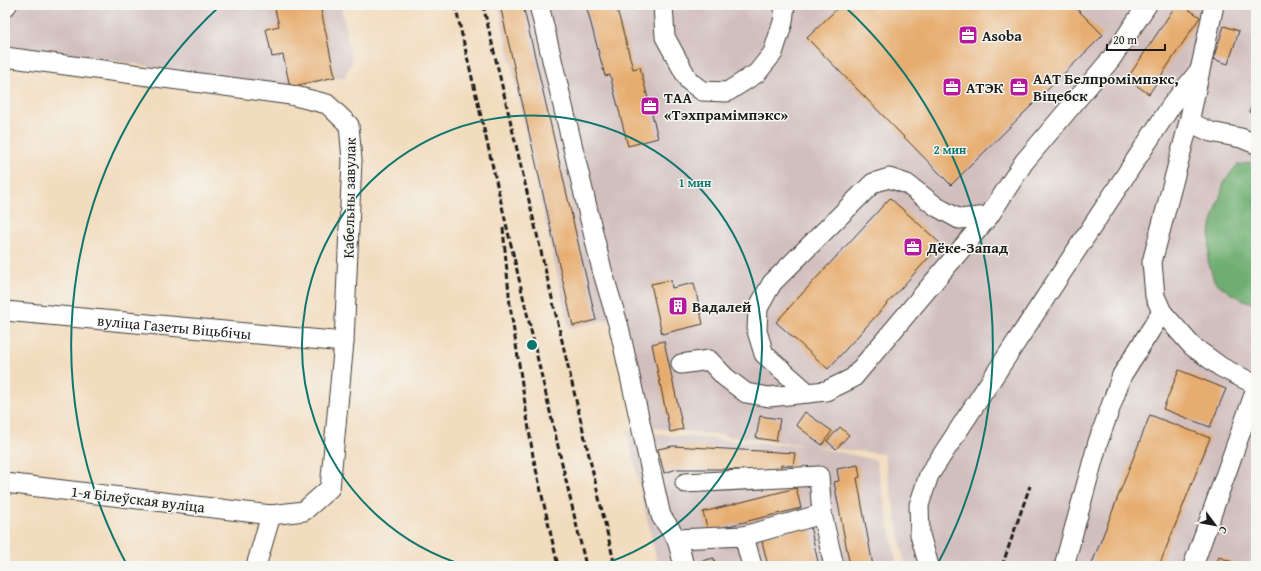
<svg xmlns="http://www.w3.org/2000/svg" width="1261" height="571" font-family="'Gentium Book Plus',serif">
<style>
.industrial{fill:#d1bfbe}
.forest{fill:#6eae71;stroke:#456546}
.building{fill:#e7ad70}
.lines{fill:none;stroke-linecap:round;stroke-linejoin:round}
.minor-casing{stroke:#3c3934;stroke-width:21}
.minor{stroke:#fff;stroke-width:19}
.rail{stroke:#1c1c1c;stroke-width:3;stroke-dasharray:6 3;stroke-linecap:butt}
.ring{fill:none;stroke:#0f766e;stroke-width:2}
.labels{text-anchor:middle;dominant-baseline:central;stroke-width:3;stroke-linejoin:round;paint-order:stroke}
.poi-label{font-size:15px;font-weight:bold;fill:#1c1c1c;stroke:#f6f6f2;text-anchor:start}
.street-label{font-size:15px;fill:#1c1c1c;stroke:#f6f6f2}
.centre{fill:#0f766e;stroke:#f6f6f2;stroke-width:2}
.ring-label{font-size:12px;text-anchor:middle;font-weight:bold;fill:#0f766e;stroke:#f6f6f2;stroke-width:3;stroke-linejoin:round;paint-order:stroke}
</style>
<rect width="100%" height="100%" fill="#f6f6f2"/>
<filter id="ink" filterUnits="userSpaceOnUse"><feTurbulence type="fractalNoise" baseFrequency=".025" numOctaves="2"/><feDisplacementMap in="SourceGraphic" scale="8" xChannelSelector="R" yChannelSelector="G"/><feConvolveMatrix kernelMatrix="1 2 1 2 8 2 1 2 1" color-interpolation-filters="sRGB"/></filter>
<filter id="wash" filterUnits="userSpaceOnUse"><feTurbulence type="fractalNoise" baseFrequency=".012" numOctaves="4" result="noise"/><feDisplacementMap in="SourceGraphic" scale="16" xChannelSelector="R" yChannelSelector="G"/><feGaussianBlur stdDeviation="0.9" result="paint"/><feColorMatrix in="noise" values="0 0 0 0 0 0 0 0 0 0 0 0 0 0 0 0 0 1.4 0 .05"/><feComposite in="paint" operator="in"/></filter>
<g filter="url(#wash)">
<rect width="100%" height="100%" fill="#f2dcbe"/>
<path class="industrial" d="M 5,5 L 341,5 L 352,62 L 344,79 L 335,77 L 290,87 L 5,45 Z
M 498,5 L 1256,5 L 1256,566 L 905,566 L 884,454 L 811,446 L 876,460 L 897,566 L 658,566 L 627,431 L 774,445 L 807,445 L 648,427 L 622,316 L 569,329 Z"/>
<path class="forest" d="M 1254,162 L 1256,163 L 1256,305 L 1233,295 L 1214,281 L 1208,260 L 1211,226 L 1225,180 L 1237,165 Z"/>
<g id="blocks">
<path class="building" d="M 274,5 L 320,5 L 335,77 L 290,87 L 283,55 L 272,57 L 266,29 L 279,26 Z
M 500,5 L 523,5 L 596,320 L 573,326 Z
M 586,5 L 616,5 L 633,69 L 640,67 L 658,138 L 628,146 L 610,75 L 605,76 Z
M 841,5 L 1073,5 L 1103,35 L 951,185 L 807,38 Z
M 1176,5 L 1182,5 L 1200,17 L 1149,94 L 1127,79 Z
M 1224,26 L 1239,31 L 1228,64 L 1213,59 Z
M 1256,96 L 1256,115 L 1249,112 Z
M 890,198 L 941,244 L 828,369 L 776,322 Z
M 671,280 L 672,288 L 694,283 L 703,324 L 662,334 L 651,284 Z
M 664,341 L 683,429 L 670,432 L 652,344 Z
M 1179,370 L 1226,389 L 1210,427 L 1163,409 Z
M 805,412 L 832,431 L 822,445 L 796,425 Z
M 1150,415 L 1210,438 L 1159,566 L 1091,566 Z
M 760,416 L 780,419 L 776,441 L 756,438 Z
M 840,427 L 849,435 L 836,449 L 827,441 Z
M 673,446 L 795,453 L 793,466 L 781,465 L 780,472 L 721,469 L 677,469 L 664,473 L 658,449 Z
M 858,465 L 860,477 L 857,478 L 873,566 L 850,566 L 834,482 L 839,481 L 837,469 Z
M 796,488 L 801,508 L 708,531 L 703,512 Z
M 810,526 L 819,566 L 768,566 L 761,537 Z
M 1219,557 L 1243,566 L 1215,566 Z
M 714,558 L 716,566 L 698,566 L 697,562 Z"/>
</g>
</g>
<g filter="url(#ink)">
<use href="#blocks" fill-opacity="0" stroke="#3c3934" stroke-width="1"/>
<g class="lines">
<g class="minor-casing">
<g id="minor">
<path d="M 539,5 L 602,270 L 619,327 L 661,516 L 677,539 L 744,536 L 752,566"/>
<path d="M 663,5 L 665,37 L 689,81 L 702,91 L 727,92 L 757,73 L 773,53 L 783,22 L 785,5"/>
<path d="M 1214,5 L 1189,122 L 1211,132 L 1241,138 L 1256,144"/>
<path d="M 5,7 L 7,5"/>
<path d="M 5,57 L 291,95 L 327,104 L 349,125 L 352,160 L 344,342 L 330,488 L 304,511 L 271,515 L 5,483"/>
<path d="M 1189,122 L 1152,262 L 1155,296 L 1162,312 L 1192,346 L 1221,367 L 1256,385"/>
<path id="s1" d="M 5,311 L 344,342"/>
<path d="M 681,364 L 709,360 L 725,377 L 746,393 L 769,397 L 826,391 L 853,378 L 989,216 L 1024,162 L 1111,59 L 1147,5"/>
<path d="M 808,393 L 764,354 L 757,331 L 758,308 L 772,283 L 873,183 L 889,178 L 907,184 L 937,207 L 959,219 L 989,216"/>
<path d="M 685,483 L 819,476 L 822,514"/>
<path d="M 744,536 L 822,514 L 834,566"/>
<path d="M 677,539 L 684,566"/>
<path d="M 256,566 L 271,515"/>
<path d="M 929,566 L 920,535 L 919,505 L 929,475 L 1171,106 L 1199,71"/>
<path d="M 1064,566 L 1098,442 L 1122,375 L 1162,312"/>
<path d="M 1193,566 L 1256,389"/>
</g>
</g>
<use href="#minor" class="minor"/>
<path class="rail" d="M 455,5 L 586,566
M 483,5 L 615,566
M 503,228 L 510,305 L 533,456 L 558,566
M 1002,566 L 1030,486"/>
</g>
</g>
<g class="ring">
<path d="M467 566A230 230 0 1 1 597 566"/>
<path d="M127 565A461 461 0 0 1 221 5M843 5A461 461 0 0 1 937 565"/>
</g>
<defs>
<g id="office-square" transform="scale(1)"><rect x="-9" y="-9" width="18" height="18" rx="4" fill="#b5179e" stroke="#f6f6f2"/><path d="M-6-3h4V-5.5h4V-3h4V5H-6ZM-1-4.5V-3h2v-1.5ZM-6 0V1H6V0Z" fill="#fff"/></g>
<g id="building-square" transform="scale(1)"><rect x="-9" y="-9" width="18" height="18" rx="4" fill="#b5179e" stroke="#f6f6f2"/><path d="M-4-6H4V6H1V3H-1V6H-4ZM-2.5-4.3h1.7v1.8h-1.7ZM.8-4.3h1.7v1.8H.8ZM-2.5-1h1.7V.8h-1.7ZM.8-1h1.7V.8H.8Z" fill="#fff"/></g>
</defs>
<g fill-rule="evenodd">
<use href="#office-square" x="968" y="35"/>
<use href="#office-square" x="952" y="87"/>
<use href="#office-square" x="1019" y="87"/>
<use href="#office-square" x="650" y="106"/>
<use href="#office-square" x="913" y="247"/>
<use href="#building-square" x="678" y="306"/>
</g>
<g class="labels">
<g class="poi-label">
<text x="982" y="35">Asoba</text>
<text x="1033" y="78">ААТ Белпромімпэкс,<tspan x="1033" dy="17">Віцебск</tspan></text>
<text x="966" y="87">АТЭК</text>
<text x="664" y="97">ТАА<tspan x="664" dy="17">«Тэхпрамімпэкс»</tspan></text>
<text x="927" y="247">Дёке-Запад</text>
<text x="692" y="306">Вадалей</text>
</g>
<g class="street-label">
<text transform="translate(349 198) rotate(-89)">Кабельны завулак</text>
<text stroke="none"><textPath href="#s1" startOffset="170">вуліца Газеты Віцьбічы</textPath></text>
<text transform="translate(138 499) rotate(7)">1-я Білеўская вуліца</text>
</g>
</g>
<circle cx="532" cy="345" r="6" class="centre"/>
<g class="ring-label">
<text x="950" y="154">2 мин</text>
<text x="695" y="187">1 мин</text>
</g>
<rect width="1261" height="571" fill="none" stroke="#f6f6f2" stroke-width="20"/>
<g transform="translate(1215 525) rotate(122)" stroke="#f6f6f2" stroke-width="3" paint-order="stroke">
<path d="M0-3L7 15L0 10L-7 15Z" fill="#1c1c1c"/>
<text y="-6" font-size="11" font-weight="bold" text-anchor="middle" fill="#1c1c1c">С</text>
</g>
<path d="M1107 44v6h58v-6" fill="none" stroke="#1c1c1c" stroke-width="2"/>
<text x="1113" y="44" font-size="12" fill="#1c1c1c" stroke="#f6f6f2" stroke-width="3" paint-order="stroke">20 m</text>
</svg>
